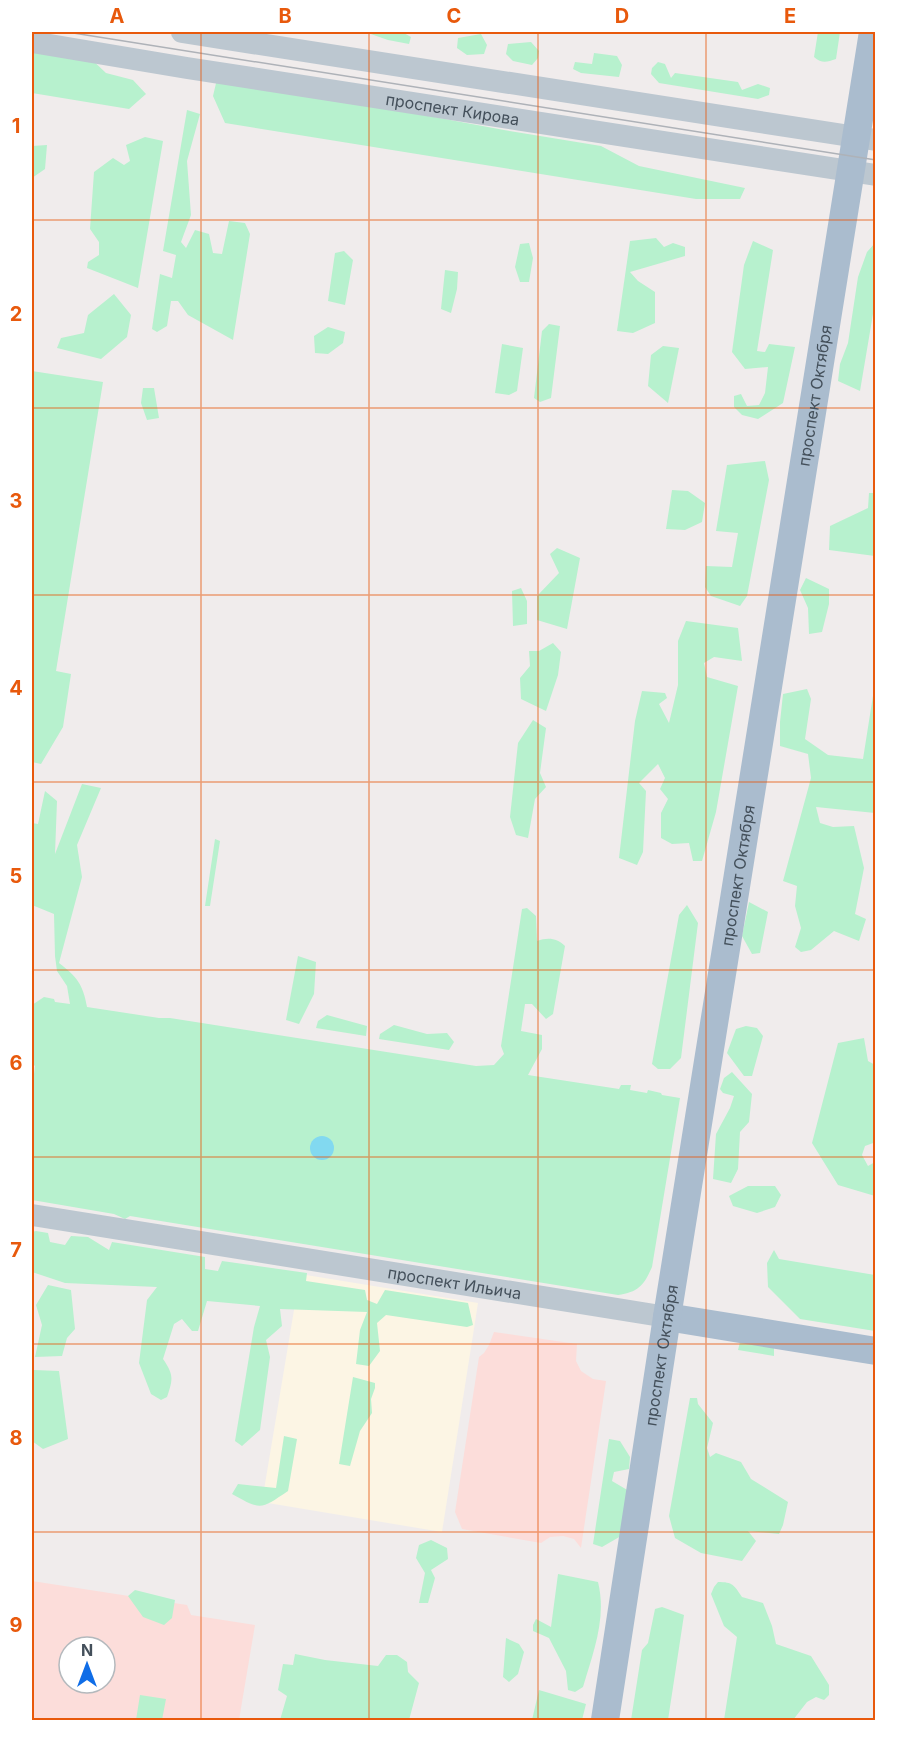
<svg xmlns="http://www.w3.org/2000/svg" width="907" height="1752" font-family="Inter,sans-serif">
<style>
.commercial{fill:#fcf5e4}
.medical{fill:#fcddda;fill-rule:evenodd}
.green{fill:#b7f1ce}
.water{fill:#82d9f0}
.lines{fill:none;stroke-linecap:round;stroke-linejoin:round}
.minor{stroke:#bcc7d0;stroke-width:22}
.major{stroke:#aabcce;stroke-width:28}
.tram{stroke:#aeb2b8;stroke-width:1.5}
.grid{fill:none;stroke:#e8590c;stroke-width:1.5;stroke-opacity:0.55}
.labels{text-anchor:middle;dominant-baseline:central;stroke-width:5;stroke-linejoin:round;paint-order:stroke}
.street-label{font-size:16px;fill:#44505b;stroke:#fff}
.neatline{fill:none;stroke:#e8590c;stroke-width:2}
.grid-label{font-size:20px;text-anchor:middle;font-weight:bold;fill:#e8590c}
</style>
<rect width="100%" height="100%" fill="#f0ecec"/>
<path class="commercial" d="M 300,1274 L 478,1303 L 442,1532 L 262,1502 Z"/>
<path class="medical" d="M 494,1332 L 577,1344 L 576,1361 L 581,1371 L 593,1379 L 606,1381 L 581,1548 L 574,1539 L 563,1536 L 550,1537 L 541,1543 L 462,1529 L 455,1512 L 479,1357 L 484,1353 L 489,1345 Z
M 32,1581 L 187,1605 L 191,1615 L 255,1625 L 239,1720 L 32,1720 ZM 69,1647 L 105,1647 L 105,1683 L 69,1683 Z"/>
<path class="green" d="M 365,32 L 402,32 L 411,37 L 409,44 L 388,40 Z
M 818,32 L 840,32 L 836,59 C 827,62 822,64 814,57 Z
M 481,34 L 487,45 L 484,54 L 467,55 L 457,48 L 458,38 Z
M 531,42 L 539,51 L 538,58 L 532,65 L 513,61 L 506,54 L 508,44 Z
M 32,47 L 88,56 L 106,73 L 133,80 L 146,94 L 129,109 L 32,93 Z
M 594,53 L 617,56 L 622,65 L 619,77 L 581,73 L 573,69 L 575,62 L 592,64 Z
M 658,62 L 665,64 L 671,78 L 675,73 L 738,82 L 742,90 L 758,84 L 770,88 L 769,95 L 758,99 L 659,83 L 651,74 L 652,68 Z
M 217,79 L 348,101 L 504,130 L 601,146 L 639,166 L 745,188 L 740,199 L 696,199 L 225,123 L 213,96 Z
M 187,110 L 200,114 L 187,161 L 191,215 L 181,242 L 186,248 L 195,230 L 209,234 L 213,253 L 222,254 L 229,221 L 245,223 L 250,234 L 233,340 L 188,315 L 178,301 L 171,301 L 167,326 L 157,332 L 152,329 L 160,274 L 172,278 L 176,255 L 163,251 Z
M 145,137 L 163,141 L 138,288 L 87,268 L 88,262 L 99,255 L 99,242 L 90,229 L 94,172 L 113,158 L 124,165 L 130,161 L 126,145 Z
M 47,145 L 45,169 L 32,178 L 32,180 L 32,146 Z
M 656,238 L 664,247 L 673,243 L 685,247 L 685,256 L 630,272 L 638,281 L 655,292 L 655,323 L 633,333 L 617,331 L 630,241 Z
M 753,241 L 773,250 L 757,351 L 765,352 L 769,344 L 795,347 L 783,403 L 758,419 L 742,415 L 734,407 L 734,396 L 741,394 L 747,406 L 759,405 L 765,393 L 768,367 L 745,369 L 732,352 L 744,265 Z
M 529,243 L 533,258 L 529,282 L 520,282 L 515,267 L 520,244 Z
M 875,243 L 875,302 L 860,391 L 838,381 L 840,364 L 848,343 L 858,277 L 867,252 Z
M 344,251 L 353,260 L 345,305 L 328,301 L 335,253 Z
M 445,270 L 458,272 L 457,289 L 451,313 L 441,309 Z
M 114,294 L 131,315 L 127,337 L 101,359 L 57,348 L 61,338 L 84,333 L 88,315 Z
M 549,324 L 560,326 L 551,398 L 540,402 L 534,398 L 542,331 Z
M 328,327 L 345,332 L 343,343 L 328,354 L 315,353 L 314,336 Z
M 502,344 L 523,348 L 517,391 L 509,395 L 495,393 Z
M 663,346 L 679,348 L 668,403 L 648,386 L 651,355 Z
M 32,371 L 103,382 L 56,671 L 71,674 L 63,727 L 41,764 L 32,762 Z
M 143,388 L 154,388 L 159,418 L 147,420 L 141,403 Z
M 765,461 L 769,480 L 747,596 L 740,606 L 711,596 L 705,587 L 706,566 L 732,567 L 738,533 L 716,531 L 727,465 Z
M 672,490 L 688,491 L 705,503 L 702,522 L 685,530 L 666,529 Z
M 869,493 L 875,493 L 875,556 L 829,550 L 830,526 L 868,508 Z
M 557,548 L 580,558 L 567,629 L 537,620 L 537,596 L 559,573 L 550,554 Z
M 806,578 L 829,589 L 829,604 L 822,632 L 809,634 L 808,608 L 800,590 Z
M 521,588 L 527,601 L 527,624 L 513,626 L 512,591 Z
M 686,621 L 738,628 L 742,661 L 714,657 L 704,663 L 707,677 L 738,686 L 716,812 L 702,861 L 693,861 L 689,843 L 672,844 L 661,838 L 661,813 L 668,799 L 660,789 L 665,778 L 658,764 L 639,783 L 646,791 L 643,852 L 637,865 L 619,858 L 635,721 L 642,691 L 665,693 L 667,698 L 659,704 L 669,723 L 678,685 L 678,641 Z
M 553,643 L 561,652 L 558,675 L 546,711 L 521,699 L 520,678 L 530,666 L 529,651 L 539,651 Z
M 875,683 L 875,813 L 816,807 L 820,823 L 833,827 L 854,826 L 864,868 L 855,914 L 866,919 L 859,941 L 834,931 L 811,950 L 801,952 L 795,947 L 801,928 L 795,906 L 797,886 L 783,881 L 811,778 L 808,754 L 780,746 L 780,722 L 783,694 L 807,689 L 811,699 L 805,739 L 828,755 L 863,759 Z
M 533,720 L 546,728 L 540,773 L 546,787 L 535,799 L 528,838 L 516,835 L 510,817 L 518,743 Z
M 82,784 L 101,788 L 77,845 L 82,877 L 59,963 C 77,977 83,984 87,1007 L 159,1018 L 170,1018 L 476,1066 L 494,1065 L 504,1054 L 501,1046 L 522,909 L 527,908 L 536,916 L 537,941 C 548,937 557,938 565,946 L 553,1014 L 546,1019 L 532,1004 L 525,1004 L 521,1031 L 542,1035 L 542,1049 L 528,1075 L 619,1089 L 621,1085 L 631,1085 L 630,1090 L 647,1093 L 648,1090 L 661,1093 L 662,1095 L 680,1098 L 652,1267 C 644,1285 639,1292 618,1295 L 130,1216 L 125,1219 L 114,1214 L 32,1200 L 32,1090 L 35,1066 L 32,1063 L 32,1005 L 44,997 L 54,999 L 55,1002 L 70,1004 L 67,986 L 57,971 L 55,956 L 54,914 L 32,905 L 32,823 L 38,824 L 45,791 L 57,801 L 55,854 Z
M 215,839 L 220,841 L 210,906 L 205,906 Z
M 749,902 L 768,912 L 760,953 L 752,954 L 742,936 Z
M 687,905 L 698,923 L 681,1058 L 670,1069 L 658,1069 L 652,1064 L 679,915 Z
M 298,956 L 316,962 L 314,994 L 299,1024 L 286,1020 Z
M 327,1015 L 367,1026 L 366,1036 L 316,1028 L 318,1021 Z
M 394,1025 L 427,1034 L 447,1033 L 454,1042 L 449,1050 L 379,1039 L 380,1034 Z
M 746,1026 L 757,1028 L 763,1036 L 752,1076 L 744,1076 L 727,1053 L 736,1029 Z
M 864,1038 L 868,1061 L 875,1065 L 876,1142 L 865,1146 L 862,1155 L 868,1166 L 875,1162 L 875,1196 L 838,1185 L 812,1143 L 838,1043 Z
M 732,1072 L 752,1094 L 749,1122 L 740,1132 L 738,1169 L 731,1183 L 713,1179 L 716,1134 L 730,1108 L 734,1096 L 723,1093 L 720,1089 L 724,1078 Z
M 748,1186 L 775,1186 L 781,1195 L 775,1207 L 757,1213 L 733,1206 L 729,1196 Z
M 36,1231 L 48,1233 L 50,1242 L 65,1245 L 71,1236 L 88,1237 L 109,1250 L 112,1242 L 205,1257 L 205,1269 L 218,1271 L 222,1261 L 307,1273 L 306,1281 L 365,1290 L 367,1300 L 377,1304 L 385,1290 L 468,1303 L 473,1325 L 467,1327 L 386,1315 L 377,1323 L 380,1351 L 369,1366 L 356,1364 L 360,1330 L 367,1312 L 280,1309 L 282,1326 L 266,1340 L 270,1357 L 260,1430 L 242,1446 L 235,1441 L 254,1327 L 260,1306 L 207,1301 L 198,1331 L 192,1331 L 182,1319 L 174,1324 L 163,1359 C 174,1375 173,1379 167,1397 L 161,1400 L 151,1394 L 139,1363 L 147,1300 L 157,1287 L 65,1283 L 32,1272 L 32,1232 Z
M 774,1250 L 779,1259 L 875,1275 L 875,1331 L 800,1319 L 768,1287 L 767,1263 Z
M 48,1285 L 71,1290 L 75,1329 L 67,1338 L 62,1356 L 35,1357 L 42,1325 L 36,1305 Z
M 740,1342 L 774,1348 L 774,1356 L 738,1350 Z
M 34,1370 L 59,1371 L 68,1439 L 43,1449 L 32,1441 L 32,1372 Z
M 353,1377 L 375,1383 L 375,1388 L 371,1399 L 372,1413 L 360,1431 L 350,1466 L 339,1464 Z
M 690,1398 L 697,1398 L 698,1404 L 713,1423 L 707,1448 L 710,1457 L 716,1453 L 741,1462 L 751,1479 L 788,1502 L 783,1525 L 779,1534 L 748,1531 L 756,1541 L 742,1561 L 701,1553 L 675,1538 L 669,1516 Z
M 284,1436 L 297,1439 L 288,1491 C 261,1509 262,1511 232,1494 L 238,1484 L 276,1488 Z
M 609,1439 L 620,1441 L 630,1457 L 629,1469 L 614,1472 L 612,1481 L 629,1491 L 621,1536 L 602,1547 L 593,1544 Z
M 431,1540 L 447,1548 L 448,1559 L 431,1570 L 435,1578 L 428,1603 L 419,1603 L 425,1573 L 416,1558 L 419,1545 Z
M 558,1574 L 598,1582 C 607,1618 593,1653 583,1687 L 575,1692 L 568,1690 L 566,1671 L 549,1638 L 533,1631 L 533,1625 L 536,1619 L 551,1627 Z
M 718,1582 C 733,1582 734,1585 742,1597 L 763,1603 L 772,1626 L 776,1644 L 811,1656 L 829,1685 L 829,1695 L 824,1700 L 816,1697 L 807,1702 L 793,1720 L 724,1720 L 737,1637 L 724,1626 L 711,1594 L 714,1587 Z
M 135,1590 L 175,1600 L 172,1618 L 164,1625 L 143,1617 L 128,1596 Z
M 662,1607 L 684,1615 L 668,1720 L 631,1720 L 642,1650 L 648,1643 L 655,1609 Z
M 506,1638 L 519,1644 L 524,1652 L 518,1674 L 509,1682 L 503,1677 Z
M 295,1654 L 325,1660 L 378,1666 L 386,1655 L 397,1655 L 407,1662 L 408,1672 L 419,1683 L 409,1720 L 280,1720 L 287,1696 L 278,1690 L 283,1664 L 293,1665 Z
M 539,1690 L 586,1704 L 582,1720 L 532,1720 Z
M 140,1695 L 166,1699 L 162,1720 L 136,1720 Z"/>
<path class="water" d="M310 1148a12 12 0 1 1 24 0a12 12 0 1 1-24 0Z"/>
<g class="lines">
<g class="minor">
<path d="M 182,32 L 876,140"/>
<path id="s1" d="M 32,42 L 187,68 L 876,175"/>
<path id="s2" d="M 32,1215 L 667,1317"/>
</g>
<g class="major">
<path d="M 667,1317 L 876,1351"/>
<path id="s3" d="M 605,1720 L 667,1317 L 873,32"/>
</g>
<path class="tram" d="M 67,32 L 876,160"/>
</g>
<path class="grid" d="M 201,32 L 201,1720M 369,32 L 369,1720M 538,32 L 538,1720M 706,32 L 706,1720M 32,220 L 876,220M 32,408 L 876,408M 32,595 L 876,595M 32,782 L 876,782M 32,970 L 876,970M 32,1157 L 876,1157M 32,1344 L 876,1344M 32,1532 L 876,1532"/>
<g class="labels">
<g class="street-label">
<text stroke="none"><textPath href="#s1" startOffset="426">проспект Кирова</textPath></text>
<text stroke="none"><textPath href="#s3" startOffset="1341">проспект Октября</textPath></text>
<text stroke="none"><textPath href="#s3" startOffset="855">проспект Октября</textPath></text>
<text stroke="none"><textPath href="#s2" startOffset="428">проспект Ильича</textPath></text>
<text stroke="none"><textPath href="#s3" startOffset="369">проспект Октября</textPath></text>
</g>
</g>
<rect width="907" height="1752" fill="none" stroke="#ffffff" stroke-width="66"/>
<g transform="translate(87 1665)"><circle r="28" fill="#ffffff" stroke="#b4b9bd" stroke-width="1.5"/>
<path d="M0-4.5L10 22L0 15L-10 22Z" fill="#0f6de7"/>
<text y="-9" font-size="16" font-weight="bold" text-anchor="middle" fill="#44505b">N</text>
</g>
<rect x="33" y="33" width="841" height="1686" class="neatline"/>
<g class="grid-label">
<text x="117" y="23">A</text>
<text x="285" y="23">B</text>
<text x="454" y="23">C</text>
<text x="622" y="23">D</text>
<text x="790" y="23">E</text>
<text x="16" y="133">1</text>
<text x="16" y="321">2</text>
<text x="16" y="508">3</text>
<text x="16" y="695">4</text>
<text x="16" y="883">5</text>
<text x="16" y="1070">6</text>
<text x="16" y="1257">7</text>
<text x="16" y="1445">8</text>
<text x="16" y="1632">9</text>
</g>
</svg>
